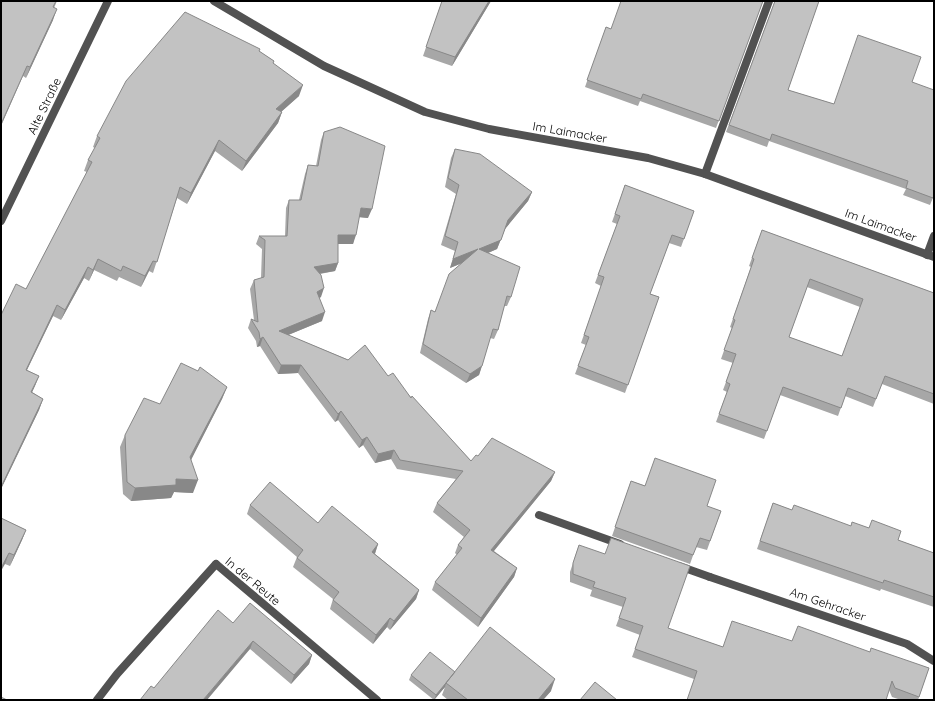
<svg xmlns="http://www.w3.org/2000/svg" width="935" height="701" font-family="Quicksand,sans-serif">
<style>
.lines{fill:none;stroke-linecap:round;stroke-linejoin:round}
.service{stroke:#525252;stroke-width:8}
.minor{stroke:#525252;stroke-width:8}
.wall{fill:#a7a7a7;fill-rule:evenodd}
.shaded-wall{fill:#888}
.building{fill:#c2c2c2;stroke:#888;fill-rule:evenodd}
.labels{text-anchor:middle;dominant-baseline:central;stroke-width:4;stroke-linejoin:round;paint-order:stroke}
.street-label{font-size:12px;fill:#000;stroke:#fff}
</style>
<rect width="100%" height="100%" fill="#fff"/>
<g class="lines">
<path class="service" d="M 705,174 L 769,1
M 927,255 L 934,236
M 539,515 L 620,544
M 679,566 L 710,577
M 97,700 L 117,674 L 216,564"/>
<path class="minor" d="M 214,1 L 324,66 L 425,112 L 489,129 L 648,158 L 705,174 L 934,257
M 1,221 L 108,1
M 216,564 L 377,700
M 710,577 L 907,644 L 934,661"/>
</g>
<path class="wall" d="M 1,1 L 57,1 L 54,8 L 53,20 L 26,78 L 23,76 Z
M 442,1 L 491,1 L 452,66 L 423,56 Z
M 763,1 L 716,128 L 640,101 L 638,106 L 585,87 L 606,27 L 611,29 Z
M 774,1 L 819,1 L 788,90 L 834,104 L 912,82 L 934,195 L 930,205 L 903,195 L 906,189 L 769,141 L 767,147 L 726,132 L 774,3 Z
M 259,51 L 274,61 L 273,63 L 299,96 L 281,112 L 282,112 L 278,123 L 242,171 L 215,151 L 187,204 L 177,198 L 153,273 L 149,271 L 141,287 L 119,277 L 117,281 L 94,270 L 89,281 L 84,278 L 61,320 L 53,316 L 27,370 L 39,376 L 32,392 L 43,399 L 39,410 L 1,489 L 1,315 L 26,289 L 87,172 L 84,171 L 88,160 L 95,148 L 93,147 L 97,136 Z
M 324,132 L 368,218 L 359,217 L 353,244 L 338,244 L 338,263 L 335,271 L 320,274 L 321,297 L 319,298 L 322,321 L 288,335 L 388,376 L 411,397 L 471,461 L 478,456 L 555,472 L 551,481 L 494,551 L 517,568 L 514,577 L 478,627 L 432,590 L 435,582 L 457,555 L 455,553 L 458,545 L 464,537 L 433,512 L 437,503 L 456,479 L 397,469 L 391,459 L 375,463 L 363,445 L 359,448 L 338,420 L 335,422 L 298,373 L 278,374 L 260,346 L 257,347 L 256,341 L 248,328 L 251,319 L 254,320 L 250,289 L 254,280 L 261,278 L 262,249 L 256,244 L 259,236 L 285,236 L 286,208 L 289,200 L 299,200 L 305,174 L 308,165 L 316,166 L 321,140 Z
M 455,149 L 532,192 L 528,201 L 505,229 L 497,249 L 488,253 L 511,297 L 507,306 L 504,306 L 498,330 L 494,339 L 490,338 L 479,375 L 466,383 L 420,353 L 428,319 L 431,310 L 435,312 L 460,264 L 450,268 L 455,251 L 441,245 L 456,194 L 445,187 L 451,158 Z
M 625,185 L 694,211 L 681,247 L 669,243 L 650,294 L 659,297 L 625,393 L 575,374 L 586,345 L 581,343 L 601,286 L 595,283 L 617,224 L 612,222 Z
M 762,230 L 934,293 L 934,404 L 882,384 L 873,407 L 845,396 L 838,416 L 780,395 L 764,439 L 716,422 L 727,392 L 723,390 L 733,363 L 721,359 L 732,328 L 730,327 L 751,267 L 749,266 ZM 807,287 L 860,307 L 842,356 L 789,337 Z
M 227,387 L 222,399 L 191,459 L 193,493 L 174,492 L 171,498 L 131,501 L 123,494 L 120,447 L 125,435 L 160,404 Z
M 631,481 L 721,511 L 707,550 L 696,547 L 690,564 L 612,536 Z
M 773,503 L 792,510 L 851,526 L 869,528 L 898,540 L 934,553 L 934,607 L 881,589 L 880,591 L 757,549 Z
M 250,505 L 318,523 L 378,544 L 375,554 L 419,590 L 416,599 L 390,630 L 387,627 L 373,644 L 330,609 L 333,599 L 293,567 L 297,557 L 247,514 Z
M 1,518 L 26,530 L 22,540 L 10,566 L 5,564 Z
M 579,545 L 668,628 L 723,647 L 792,641 L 870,652 L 929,668 L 918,700 L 901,700 L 892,697 L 889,690 L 694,679 L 632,657 L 640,635 L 616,626 L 623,607 L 590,596 L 592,590 L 570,582 L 570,572 Z
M 233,623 L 312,655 L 309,664 L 291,684 L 250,649 L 154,688 Z
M 455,672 L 551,691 L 543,700 L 448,700 L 442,695 L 445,687 L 434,700 L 409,680 L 411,675 Z"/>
<path class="shaded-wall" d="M 489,1 L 491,1 L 452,66 L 455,57 Z
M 57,9 L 53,20 L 26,78 L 30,67 Z
M 27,66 L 23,76 L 1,126 L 1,124 Z
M 303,85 L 299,96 L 273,119 L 276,109 Z
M 282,112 L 278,123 L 242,171 L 246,161 Z
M 219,140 L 215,151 L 187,204 L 191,193 Z
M 532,192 L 528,201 L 505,229 L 497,249 L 476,258 L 479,249 L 508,220 Z
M 361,208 L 372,209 L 368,218 L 358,217 Z
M 338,235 L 356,235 L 353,244 L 335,244 Z
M 478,249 L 474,258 L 450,268 L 453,259 Z
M 98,259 L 94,270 L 89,281 L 93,270 Z
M 153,261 L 149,271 L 141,287 L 145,276 Z
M 338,263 L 335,271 L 311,275 L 314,267 Z
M 88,267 L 84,278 L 61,320 L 65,310 Z
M 324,288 L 321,297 L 313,301 L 317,292 Z
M 57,305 L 53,316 L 22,380 L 26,370 Z
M 325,312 L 322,321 L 276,340 L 279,331 Z
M 263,337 L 260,346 L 257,347 L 260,339 Z
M 281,365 L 301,365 L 298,373 L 278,374 Z
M 482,366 L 479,375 L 466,383 L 470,374 Z
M 39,376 L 35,386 L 27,403 L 31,392 Z
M 227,387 L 222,399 L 186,470 L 190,457 Z
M 43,399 L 39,410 L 1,489 L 1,487 Z
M 341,411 L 338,420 L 335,422 L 338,414 Z
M 367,437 L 363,445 L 359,448 L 362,440 Z
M 394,450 L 391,459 L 375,463 L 378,454 Z
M 555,472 L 551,481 L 488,558 L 491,550 Z
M 176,479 L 198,480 L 193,493 L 174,492 L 171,498 L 131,501 L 135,488 Z
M 26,530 L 22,540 L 10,566 L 14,555 Z
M 378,544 L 375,553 L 369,561 L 372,552 Z
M 9,553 L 5,564 L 1,571 L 1,568 Z
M 517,568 L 514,577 L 478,627 L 481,618 Z
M 419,590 L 416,599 L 390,630 L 394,621 Z
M 390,618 L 387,627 L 373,644 L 376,635 Z
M 253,641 L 250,649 L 207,700 L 203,700 Z
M 312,655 L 309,664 L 291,684 L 294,675 Z
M 555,679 L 551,691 L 543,700 L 538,700 Z
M 446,683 L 445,687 L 434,700 L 436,695 Z"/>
<path class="building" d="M 1,1 L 56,1 L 53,7 L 57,9 L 30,67 L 27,66 L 1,124 Z
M 442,1 L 489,1 L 455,57 L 426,47 Z
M 621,1 L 763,1 L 719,121 L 643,94 L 641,99 L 587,80 L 606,27 L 611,29 Z
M 775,1 L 819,1 L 788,90 L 834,104 L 858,35 L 921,57 L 912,82 L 934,90 L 934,195 L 933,198 L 906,188 L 908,181 L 772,134 L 770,140 L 729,125 Z
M 185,12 L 260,49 L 259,51 L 274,61 L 273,63 L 303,85 L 276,109 L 282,112 L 246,161 L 219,140 L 191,193 L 180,187 L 157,262 L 153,261 L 145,276 L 123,266 L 121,271 L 98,259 L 93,270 L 88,267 L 65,310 L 57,305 L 26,370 L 39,376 L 31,392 L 43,399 L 1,487 L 1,315 L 16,284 L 26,289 L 92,162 L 88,160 L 100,138 L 97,136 L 126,81 Z
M 340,127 L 385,146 L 372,209 L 361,208 L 356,235 L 338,235 L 338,263 L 314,267 L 321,275 L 324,288 L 317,292 L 325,312 L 279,331 L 348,360 L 365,345 L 388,376 L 393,373 L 411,398 L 412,396 L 471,461 L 476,455 L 478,456 L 492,438 L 555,472 L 491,550 L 517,568 L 481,618 L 435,582 L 462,548 L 458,545 L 470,530 L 437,503 L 463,471 L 400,460 L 394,450 L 378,454 L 367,437 L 362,440 L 341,411 L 338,414 L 301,365 L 281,365 L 263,337 L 260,339 L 259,332 L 251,319 L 258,322 L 254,280 L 264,277 L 265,240 L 259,236 L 287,236 L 289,200 L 301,200 L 308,165 L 318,166 L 324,132 Z
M 455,149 L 480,154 L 532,192 L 508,220 L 501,240 L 479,249 L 520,267 L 511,297 L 507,296 L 498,330 L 493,329 L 482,366 L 470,374 L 423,344 L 431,310 L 435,312 L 449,274 L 478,249 L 453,259 L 458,242 L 445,236 L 459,185 L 448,178 Z
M 625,185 L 694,211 L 684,239 L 672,235 L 650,294 L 659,297 L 628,385 L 578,366 L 589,337 L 584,335 L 604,277 L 598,275 L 620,216 L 615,214 Z
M 762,230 L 934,293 L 934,394 L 885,376 L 876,399 L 848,388 L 841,408 L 783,387 L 767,431 L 719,414 L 730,384 L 726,382 L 736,354 L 724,350 L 735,320 L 733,319 L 754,259 L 752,258 ZM 810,279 L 863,299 L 842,356 L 789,337 Z
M 181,363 L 198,371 L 200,367 L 227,387 L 190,457 L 198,480 L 176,479 L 176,485 L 135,488 L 127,482 L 125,435 L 144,398 L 160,404 Z
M 655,458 L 716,480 L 707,506 L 721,511 L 710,541 L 700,538 L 693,555 L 615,527 L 631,481 L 645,486 Z
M 270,482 L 318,523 L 332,506 L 378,544 L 372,552 L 419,590 L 394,621 L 390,618 L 376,635 L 333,600 L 339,592 L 297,558 L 303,550 L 250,505 Z
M 773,503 L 792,510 L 794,505 L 851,526 L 852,522 L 869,528 L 872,520 L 901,531 L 898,540 L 934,553 L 934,597 L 884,580 L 883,583 L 760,541 Z
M 1,518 L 26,530 L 14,555 L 9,553 L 1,568 Z
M 611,538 L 690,566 L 668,628 L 723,647 L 732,621 L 792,641 L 798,626 L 870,652 L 871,648 L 929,668 L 919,697 L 895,688 L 892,681 L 886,700 L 687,700 L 697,671 L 635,649 L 643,626 L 619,618 L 626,598 L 593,587 L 595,582 L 573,574 L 573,563 L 579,545 L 605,554 Z
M 250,603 L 312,655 L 294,675 L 253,641 L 203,700 L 140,700 L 151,686 L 154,688 L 218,610 L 233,623 Z
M 490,627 L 555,679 L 538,700 L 468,700 L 446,683 Z
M 430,652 L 455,672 L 436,695 L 411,675 Z
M 595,682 L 617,700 L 580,700 Z
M 1,697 L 7,700 L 1,700 Z"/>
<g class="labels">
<g class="street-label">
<text transform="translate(44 106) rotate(-64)">Alte Straße</text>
<text transform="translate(570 132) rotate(10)">Im Laimacker</text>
<text transform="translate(881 225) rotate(20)">Im Laimacker</text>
<text transform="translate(253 581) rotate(40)">In der Reute</text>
<text transform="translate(828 604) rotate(19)">Am Gehracker</text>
</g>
</g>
<rect width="935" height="701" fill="none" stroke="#000000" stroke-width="4"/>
</svg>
